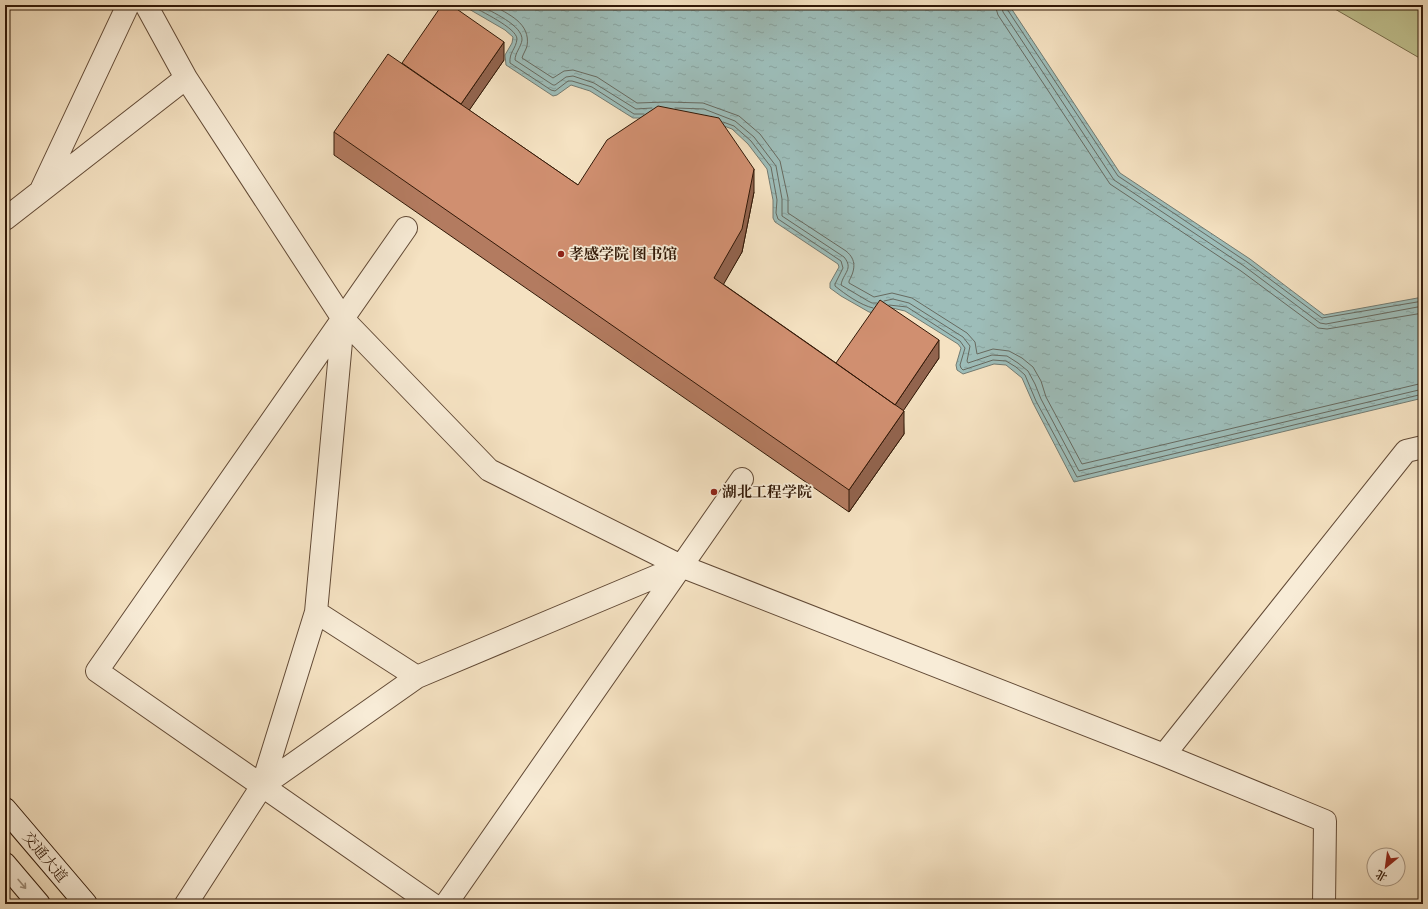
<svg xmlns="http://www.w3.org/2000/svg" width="1428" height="909" font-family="'IM FELL Great Primer','Noto Serif SC',serif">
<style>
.garden{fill:#c0c290;stroke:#786d4c}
.water{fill:url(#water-ripples);stroke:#727b72}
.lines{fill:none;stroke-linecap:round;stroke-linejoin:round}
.shore{stroke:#676a60;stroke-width:1}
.minor-casing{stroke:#624a36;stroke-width:24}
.secondary-casing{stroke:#311807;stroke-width:24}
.minor{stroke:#f8ecd7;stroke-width:22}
.secondary{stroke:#f8ecd7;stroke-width:22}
.wall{fill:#b37b60;stroke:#311807}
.shaded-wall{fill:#92644e;stroke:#311807}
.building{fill:#d08f70;stroke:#311807}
.oneway{stroke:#9e8d79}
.poi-dot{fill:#8f2418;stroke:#f8ecd7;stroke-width:1.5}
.labels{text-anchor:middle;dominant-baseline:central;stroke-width:3.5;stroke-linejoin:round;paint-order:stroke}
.poi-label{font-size:15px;font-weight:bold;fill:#311807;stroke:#f8ecd7;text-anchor:start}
.street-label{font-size:15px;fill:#311807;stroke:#f8ecd7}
</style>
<defs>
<pattern id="water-ripples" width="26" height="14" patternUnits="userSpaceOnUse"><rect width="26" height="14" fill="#9dbdb9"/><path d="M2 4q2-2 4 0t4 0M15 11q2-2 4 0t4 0" fill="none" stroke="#88a29e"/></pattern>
</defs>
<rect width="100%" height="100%" fill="#f5e2c2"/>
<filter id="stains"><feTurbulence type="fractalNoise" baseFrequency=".005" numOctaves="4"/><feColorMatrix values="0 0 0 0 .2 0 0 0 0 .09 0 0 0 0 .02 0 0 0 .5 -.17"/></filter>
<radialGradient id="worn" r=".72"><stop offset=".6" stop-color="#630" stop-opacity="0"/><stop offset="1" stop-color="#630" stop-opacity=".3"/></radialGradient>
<path class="garden" d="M 1328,5 L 1423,5 L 1423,60 Z"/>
<path class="water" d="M 262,5 L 405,5 L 397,7 L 366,8 L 263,7 Z
M 462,5 L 1009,5 L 1120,173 L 1250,259 L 1324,315 L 1423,297 L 1423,398 L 1074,482 L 1033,403 L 1022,378 L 1006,365 L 994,364 L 963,374 L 957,370 L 956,365 L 961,348 L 958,344 L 905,311 L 892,308 L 875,313 L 869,312 L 841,296 L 830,288 L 830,283 L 839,267 L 838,264 L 775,222 L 773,218 L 773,200 L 767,169 L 748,144 L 732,129 L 702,118 L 633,118 L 590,91 L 571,85 L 557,95 L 553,96 L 506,65 L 505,55 L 512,43 L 513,37 L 505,30 Z"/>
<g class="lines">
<path class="shore" d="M 470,5 C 480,11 517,28 517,39 C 516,49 509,52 510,63 L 551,90 L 555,91 L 568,81 L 572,81 L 592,87 L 634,114 L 644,114
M 480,5 C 491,12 523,25 522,40 C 521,47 515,53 515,60 L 553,85 L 555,85 L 566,77 L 573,76 L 594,83 L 636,109 L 652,108
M 492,5 C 508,14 531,23 527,46 C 526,50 523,54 522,58 L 553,78 L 564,71 L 573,70 L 597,77 L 637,103 L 666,102 L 703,103 L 739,116 L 760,134 L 780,161 L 788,198 L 788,213 L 846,251 C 857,260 855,270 849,281 L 849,283 L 874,297 L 892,293 L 912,298 L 967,333 L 975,342 L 977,354 L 993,349 L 1009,351 L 1022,358 L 1033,367 L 1041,381 L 1046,397 L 1082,464 L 1423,383
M 995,5 L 998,15 L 1110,184 L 1241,271 L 1318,328 L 1327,329 L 1423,313
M 1001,5 L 1003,12 L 1114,180 L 1244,266 L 1320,323 L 1326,324 L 1423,306
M 1006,5 L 1007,9 L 1118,176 L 1247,262 L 1322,318 L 1423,301
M 675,108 L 704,109 L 735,121 L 754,137 L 776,166 L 782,199 L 782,216 L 844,257 C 854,269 843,273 841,285 L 868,301 L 872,303 L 877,303
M 723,122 L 734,126 L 751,141 L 771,167 L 777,200 L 776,213 L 778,219 L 841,261 L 843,268 L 835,284 L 835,286 C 845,294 860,305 873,308
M 884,301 L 893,299 L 909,303 L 963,337 L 970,346 L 967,361 L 968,363 L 992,355 L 1007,356 L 1018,363 L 1028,371 L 1035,384 L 1041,399 L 1079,471 L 1423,389
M 889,305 L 907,307 L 960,341 L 965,348 L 960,365 L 961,368 L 963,370 L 993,360 L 1006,361 L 1016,367 L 1025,375 L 1036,401 L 1077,477 L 1423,394"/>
<g class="minor-casing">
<path id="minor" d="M 146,5 L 186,78 L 343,319 L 489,470 L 681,566 L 1164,755 L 1325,821 L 1324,904
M 42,188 L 128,5
M 5,219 L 186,78
M 406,228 L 97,671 L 432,904
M 316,612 L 417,677
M 1164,755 L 1406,451 L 1423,447
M 262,786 L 417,677 L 681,566
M 186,904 L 262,786 L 316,612 L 343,320
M 446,904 L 742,479"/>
</g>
<g class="secondary-casing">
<path id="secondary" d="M 5,809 L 86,904
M 5,864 L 39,904"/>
</g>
<use href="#minor" class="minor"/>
<use href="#secondary" class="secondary"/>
</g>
<path class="wall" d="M 504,60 L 469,110 L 578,185 L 754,192 L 742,252 L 723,284 L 836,363 L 939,358 L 903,410 L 904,434 L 849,512 L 334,155 L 334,132 L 402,63 Z"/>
<path class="shaded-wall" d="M 504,42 L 504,60 L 459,125 L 459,107 Z
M 754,169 L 754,192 L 742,252 L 714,301 L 714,278 Z
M 939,340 L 939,358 L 893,426 L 893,408 Z
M 904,411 L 904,434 L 849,512 L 849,490 Z"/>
<path class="building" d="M 442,5 L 451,5 L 504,42 L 461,104 L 402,63 Z
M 388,54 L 578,185 L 607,140 L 658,106 L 719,118 L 754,169 L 742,229 L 714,278 L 904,411 L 849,490 L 334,132 Z
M 880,300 L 939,340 L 895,405 L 836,363 Z"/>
<defs><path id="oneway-shaft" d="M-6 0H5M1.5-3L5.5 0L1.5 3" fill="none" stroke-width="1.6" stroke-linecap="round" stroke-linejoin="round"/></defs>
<use class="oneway" href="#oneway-shaft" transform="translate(22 884) rotate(50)"/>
<g class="poi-dot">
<circle cx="561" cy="254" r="4"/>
<circle cx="714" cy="492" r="4"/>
</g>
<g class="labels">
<g class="poi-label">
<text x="569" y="254">孝感学院 图书馆</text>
<text x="722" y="492">湖北工程学院</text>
</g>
<g class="street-label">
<text transform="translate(45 857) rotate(50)">交通大道</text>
</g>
</g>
<rect width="1428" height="909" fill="none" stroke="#f5e2c2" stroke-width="20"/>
<rect x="6" y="6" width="1416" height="897" fill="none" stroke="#311807" stroke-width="2"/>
<rect x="10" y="10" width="1408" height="889" fill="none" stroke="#311807"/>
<g transform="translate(1386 867) rotate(209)"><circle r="19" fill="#f8ecd7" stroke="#a89784"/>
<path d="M0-3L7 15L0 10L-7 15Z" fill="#8f2418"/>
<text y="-6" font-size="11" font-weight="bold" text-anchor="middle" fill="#311807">北</text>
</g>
<rect width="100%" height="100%" filter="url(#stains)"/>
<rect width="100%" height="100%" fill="url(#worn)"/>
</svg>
